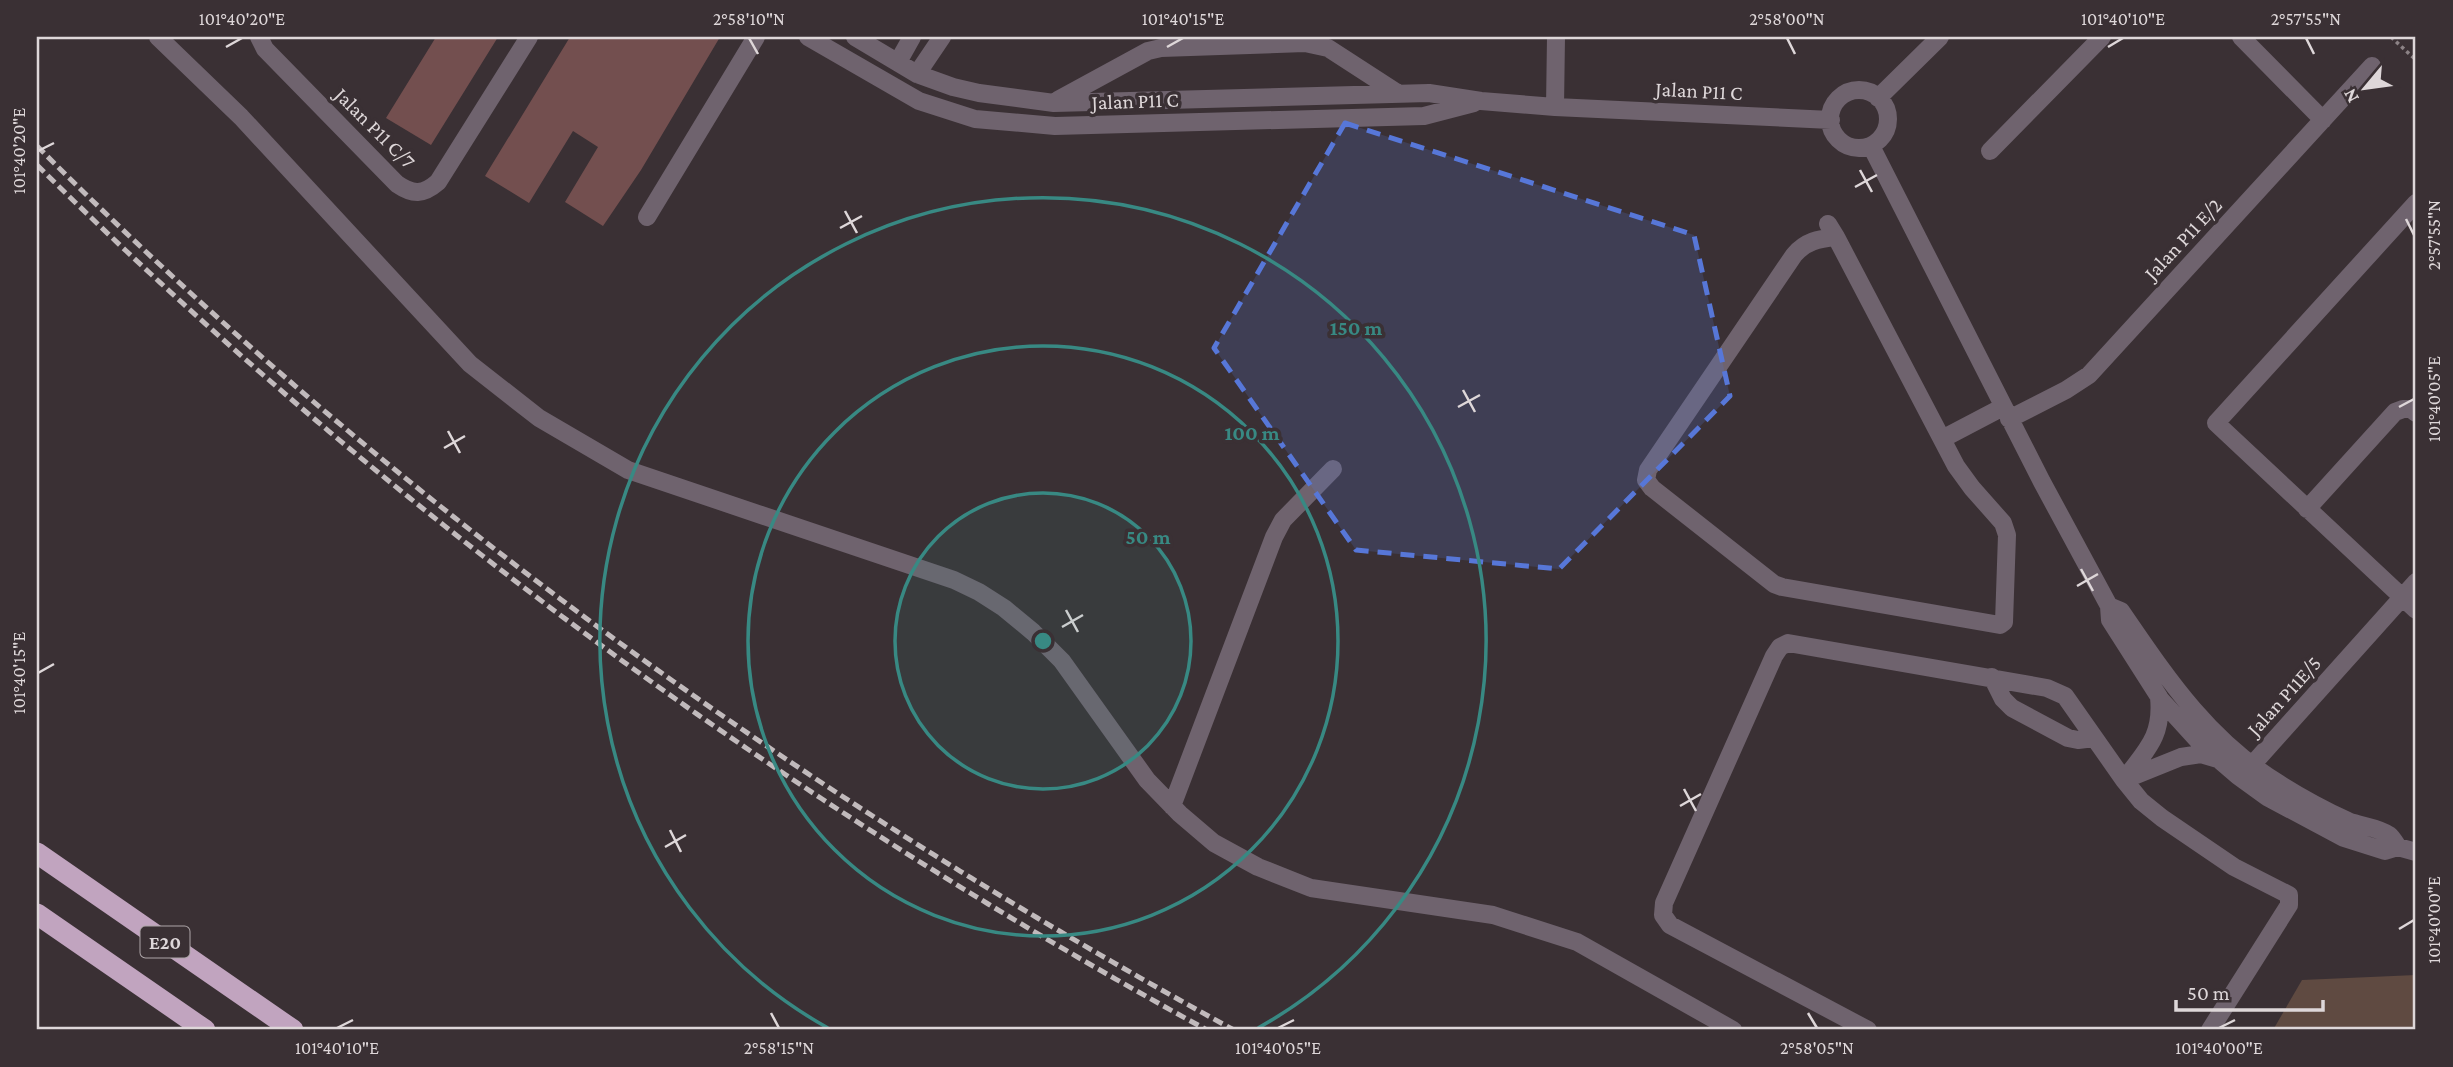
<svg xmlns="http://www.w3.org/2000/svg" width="2453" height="1067" font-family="'Crimson Pro',serif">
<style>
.green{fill:#5f4a41}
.building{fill:#734f4f}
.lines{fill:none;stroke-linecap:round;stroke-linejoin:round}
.path{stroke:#8c8386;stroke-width:3.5;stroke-dasharray:3.5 3.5;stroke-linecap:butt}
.minor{stroke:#6f636e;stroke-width:18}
.highway{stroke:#c1a4bf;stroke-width:21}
.rail{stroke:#c1babc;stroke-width:5;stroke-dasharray:10 5;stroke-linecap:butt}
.marked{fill:#5777d8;fill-opacity:0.2;stroke:#5777d8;stroke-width:5;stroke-dasharray:14 9;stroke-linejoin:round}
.ticks{fill:none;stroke:#ded7d9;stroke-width:2.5}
.ring{fill:none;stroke:#388983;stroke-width:3.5}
.labels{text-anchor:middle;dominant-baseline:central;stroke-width:7;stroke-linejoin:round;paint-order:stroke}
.shield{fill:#3a3034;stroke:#ada5a8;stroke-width:2}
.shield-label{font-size:19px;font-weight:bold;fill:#ded7d9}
.street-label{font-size:21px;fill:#ded7d9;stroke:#3a3034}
.centre{fill:#388983;stroke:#3a3034;stroke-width:3.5}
.ring-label{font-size:21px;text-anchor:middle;font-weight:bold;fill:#388983;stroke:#3a3034;stroke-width:7;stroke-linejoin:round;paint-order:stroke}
.neatline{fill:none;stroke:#ded7d9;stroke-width:2.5}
.ticks-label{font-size:18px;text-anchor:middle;fill:#ded7d9}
</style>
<rect width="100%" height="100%" fill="#3a3034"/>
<path class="green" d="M 2416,975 L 2416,1030 L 2273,1030 L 2302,980 Z"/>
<path class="building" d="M 436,37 L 498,37 L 431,145 L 386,118 Z
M 570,37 L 720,37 L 641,170 L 603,226 L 565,202 L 598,147 L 573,131 L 529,203 L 485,176 Z"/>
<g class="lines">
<path class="path" d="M 2391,37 L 2416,60"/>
<path class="minor" d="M 158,37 L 241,117 L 470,364 L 539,418 L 628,470 L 954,580 L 979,592 L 1004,608 L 1033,632 L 1062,661 L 1147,780 L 1180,814 L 1214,843 L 1258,867 L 1311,888 L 1493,915 L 1577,942 L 1733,1030
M 259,37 L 265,49 L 397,184 C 413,195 423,195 438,182 L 529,37
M 808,37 L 919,101 L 975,119 L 1055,126 L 1424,116 L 1474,103
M 855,37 L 917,74 L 953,87 L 979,93 L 1054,103 L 1429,93 L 1481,101 L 1555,107 L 1831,120
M 2241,37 L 2323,120
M 898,62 L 912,37
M 917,74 L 942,37
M1830 119a29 29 0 1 1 58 0a29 29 0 1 1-58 0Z
M 1878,98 L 1940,37
M 1058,100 L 1148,51 L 1161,48 L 1305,43 L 1328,48 L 1399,94
M 1555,107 L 1556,37
M 1871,146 L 2042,482 L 2109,606 L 2110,620 L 2161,700 L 2202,745 L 2238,776 L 2267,797 L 2344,838 L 2385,851 L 2398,847 L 2416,852
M 1990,151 L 2102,37
M 2416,203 L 2216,423 L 2416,610
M 647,217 L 756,37
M 1828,224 L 1836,237 L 1956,466 L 1972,488 L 2003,523 L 2007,535 L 2004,622 L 2000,625 L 1782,587 L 1774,584 L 1652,488 L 1646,480 L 1648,470 L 1794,255 C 1806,241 1818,239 1836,237
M 2009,419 L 2066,390 L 2089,375 L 2372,66
M 1942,439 L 2003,407
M 2307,509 L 2395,412 L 2403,409 L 2411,409 L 2416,413
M 2109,606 L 2121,611 C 2167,678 2207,739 2278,783 C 2300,797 2324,810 2348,821 C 2360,826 2378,827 2389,835 C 2392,837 2396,844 2398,847
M 1992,677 L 2003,699 L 2012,708 L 2068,738 L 2078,740 L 2094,738
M 2252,765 L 2416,582
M 2124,780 L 2181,757 L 2201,754 L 2218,759
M 2124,780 C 2146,750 2163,737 2159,697
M 1172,806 L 1274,537 L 1283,520 L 1333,469
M 1868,1030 L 1670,925 L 1663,915 L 1664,903 L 1774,656 L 1780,647 L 1788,643 L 2047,688 L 2065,696 L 2124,780 L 2141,801 L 2162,818 L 2234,867 L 2289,895 L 2289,905 L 2210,1030"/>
<path class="highway" d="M 37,853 L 293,1030
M 37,914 L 205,1030"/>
<path class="rail" d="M 37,146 C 389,499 797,792 1234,1030
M 37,165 C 383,507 780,797 1207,1030"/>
</g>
<path class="marked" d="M 1345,123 L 1694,235 L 1730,396 L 1559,569 L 1356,550 L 1214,348 Z"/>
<path class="ticks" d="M 749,38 L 758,54M 1787,38 L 1795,54M 2306,38 L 2314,54M 226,47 L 242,38M 1167,47 L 1183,38M 2108,47 L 2123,38M 38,151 L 54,143M 1860,170 L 1872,192M 1855,187 L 1877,175M 845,211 L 857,233M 2406,219 L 2414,235M 840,228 L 862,216M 1463,390 L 1475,412M 1458,407 L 1480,395M 2399,407 L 2414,399M 448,431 L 460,453M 444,448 L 465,436M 2081,569 L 2093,591M 2077,586 L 2098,574M 1066,610 L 1078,632M 1062,627 L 1083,615M 38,673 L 54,664M 1684,789 L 1696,811M 1680,806 L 1701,794M 670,830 L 681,852M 665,847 L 686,835M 2399,929 L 2414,920M 771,1013 L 779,1028M 1808,1013 L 1817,1028M 337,1028 L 353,1020M 1278,1028 L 1294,1020M 2219,1028 L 2235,1020"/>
<circle cx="1043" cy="641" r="148" fill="#388983" fill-opacity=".12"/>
<g class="ring">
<circle cx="1043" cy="641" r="148"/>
<circle cx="1043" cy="641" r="295"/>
<path d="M828 1028A443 443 0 1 1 1258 1028"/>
</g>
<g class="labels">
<rect class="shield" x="140.5" y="926.5" width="49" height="31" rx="5"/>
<g class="shield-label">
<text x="165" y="942">E20</text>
</g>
<g class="street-label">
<text transform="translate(1699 91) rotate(3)">Jalan P11 C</text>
<text transform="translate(1135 101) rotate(-2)">Jalan P11 C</text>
<text transform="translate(375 128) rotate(45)">Jalan P11 C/7</text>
<text transform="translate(2183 239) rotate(-47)">Jalan P11 E/2</text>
<text transform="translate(2284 696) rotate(-48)">Jalan P11E/5</text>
</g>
</g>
<circle cx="1043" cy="641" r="10" class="centre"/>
<g class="ring-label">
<text x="1356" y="335">150 m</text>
<text x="1252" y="440">100 m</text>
<text x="1148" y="544">50 m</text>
</g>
<rect width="2453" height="1067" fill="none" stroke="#3a3034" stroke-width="77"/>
<g transform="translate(2365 88) rotate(241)" stroke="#3a3034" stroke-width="5" paint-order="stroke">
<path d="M0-5L12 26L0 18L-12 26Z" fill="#ded7d9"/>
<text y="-10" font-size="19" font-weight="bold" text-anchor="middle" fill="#ded7d9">N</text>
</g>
<path d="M2176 1000v10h147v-10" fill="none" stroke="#ded7d9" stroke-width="3.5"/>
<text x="2187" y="1000" font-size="21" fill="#ded7d9" stroke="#3a3034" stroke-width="5" paint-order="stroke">50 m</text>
<rect x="38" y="38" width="2376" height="990" class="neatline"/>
<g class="ticks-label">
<text x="242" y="25">101°40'20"E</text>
<text x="749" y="25">2°58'10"N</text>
<text x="1183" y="25">101°40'15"E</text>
<text x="1787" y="25">2°58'00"N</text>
<text x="2123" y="25">101°40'10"E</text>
<text x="2306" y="25">2°57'55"N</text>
<text transform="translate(19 151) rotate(-90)" y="6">101°40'20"E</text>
<text transform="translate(2434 235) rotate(-90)" y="6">2°57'55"N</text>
<text transform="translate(2434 399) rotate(-90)" y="6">101°40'05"E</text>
<text transform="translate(19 673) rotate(-90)" y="6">101°40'15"E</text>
<text transform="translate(2434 920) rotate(-90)" y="6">101°40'00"E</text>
<text x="337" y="1054">101°40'10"E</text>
<text x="779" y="1054">2°58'15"N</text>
<text x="1278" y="1054">101°40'05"E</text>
<text x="1817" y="1054">2°58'05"N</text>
<text x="2219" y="1054">101°40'00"E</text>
</g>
</svg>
